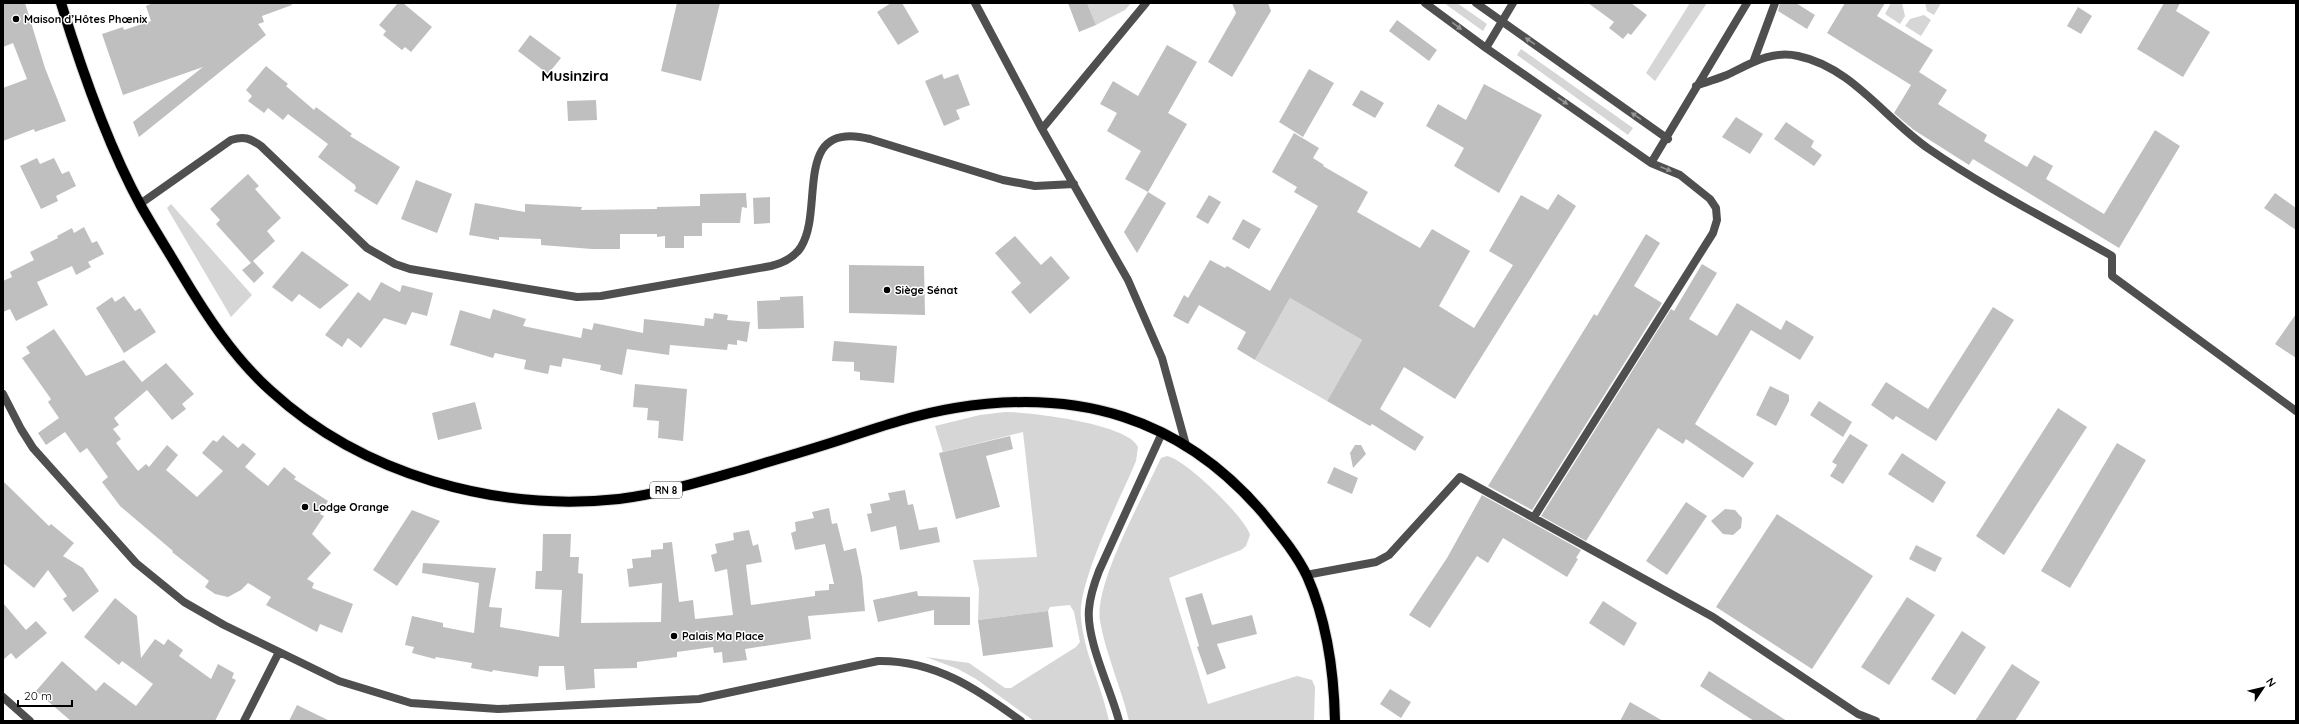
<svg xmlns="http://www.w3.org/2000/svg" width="2299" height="724" font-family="Quicksand,sans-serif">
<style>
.green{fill:#d6d6d6}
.building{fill:#bfbfbf}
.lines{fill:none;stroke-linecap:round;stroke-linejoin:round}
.primary-casing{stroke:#dbdbdb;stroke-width:12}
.minor{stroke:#4f4f4f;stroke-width:8}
.primary{stroke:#000;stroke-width:10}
.oneway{fill:#959595}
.poi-dot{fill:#000;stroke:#fff;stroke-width:1.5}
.labels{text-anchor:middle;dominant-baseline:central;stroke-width:3;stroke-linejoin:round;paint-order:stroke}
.shield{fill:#fff;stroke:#4c4c4c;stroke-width:1}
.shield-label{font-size:10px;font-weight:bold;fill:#000}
.poi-label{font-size:11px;font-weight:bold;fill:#000;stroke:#fff;text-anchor:start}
.district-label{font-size:15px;font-weight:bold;fill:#000;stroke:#fff}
</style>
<rect width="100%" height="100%" fill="#fff"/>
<path class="green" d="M 1087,3 L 1131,3 L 1125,10 L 1096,25 Z
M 1444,3 L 1457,3 L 1487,24 L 1483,31 Z
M 1690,3 L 1707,3 L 1655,81 L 1646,73 Z
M 1891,3 L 1902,3 L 1905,16 L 1900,24 L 1885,14 Z
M 1925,3 L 1941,3 L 1934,15 L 1927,11 Z
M 1924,15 L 1931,20 L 1921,36 L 1905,26 L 1910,19 Z
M 1521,49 L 1633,128 L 1628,135 L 1517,55 Z
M 171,204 L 252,295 L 231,317 L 167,208 Z
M 1290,298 L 1362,340 L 1327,401 L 1255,360 Z
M 1005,412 C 1031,412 1129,424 1138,447 L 1136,461 C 1121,497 1077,583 1081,618 C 1084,654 1102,686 1109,721 L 1034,721 L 976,679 L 958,669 L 926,657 L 969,663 L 1005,688 L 1011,688 L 1076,647 L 1080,642 L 1074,612 L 1070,605 L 1050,607 L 1048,611 L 978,620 L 979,589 L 973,560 L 1037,557 L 1023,432 L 943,452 L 935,426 L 980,415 Z
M 1167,456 C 1185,459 1245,517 1250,535 L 1246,546 L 1241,550 L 1169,578 L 1208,704 L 1297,676 L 1312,680 L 1315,687 L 1314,721 L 1129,721 C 1121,687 1106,655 1100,621 C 1094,584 1142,499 1159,462 L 1161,458 Z"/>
<path class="building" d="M 3,3 L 25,3 L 45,68 L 66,121 L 35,132 L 34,129 L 3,141 L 3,88 L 27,79 L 13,43 L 3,47 Z
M 153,3 L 291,3 L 292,5 L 262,16 L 264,22 L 258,24 L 266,35 L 139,137 L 133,122 L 203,67 L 123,95 L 102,34 L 123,27 L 124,30 L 151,21 L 146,6 Z
M 398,3 L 403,3 L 432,27 L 411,52 L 405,47 L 402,50 L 383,35 L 386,31 L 379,25 Z
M 677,3 L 720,3 L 701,81 L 661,71 Z
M 891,3 L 902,3 L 919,32 L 898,45 L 877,12 Z
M 1068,3 L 1087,3 L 1096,25 L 1079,32 Z
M 1232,3 L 1268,3 L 1271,11 L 1232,77 L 1208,62 L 1236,13 Z
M 1588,3 L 1631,3 L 1647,15 L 1631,35 L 1628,33 L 1623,39 L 1609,28 L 1614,22 Z
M 1780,3 L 1796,3 L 1815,15 L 1807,29 L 1778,11 Z
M 1845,3 L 1885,3 L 1877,16 L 1933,50 L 1919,72 L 1947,90 L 1938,104 L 1987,135 L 1984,141 L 2027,167 L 2034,155 L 2053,166 L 2046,179 L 2104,214 L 2155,130 L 2180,146 L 2119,248 L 1973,159 L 1969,165 L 1914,130 L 1902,120 L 1894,113 L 1911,85 L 1827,33 Z
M 2164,3 L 2180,3 L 2176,11 L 2210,32 L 2183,77 L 2137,49 Z
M 2078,7 L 2092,16 L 2081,34 L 2067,26 Z
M 1397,20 L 1437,50 L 1429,61 L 1389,31 Z
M 530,35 L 561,58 L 548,74 L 518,51 Z
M 1167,45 L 1197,62 L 1168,113 L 1187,124 L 1148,192 L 1125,179 L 1141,151 L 1107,131 L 1117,113 L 1100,104 L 1113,81 L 1138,96 Z
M 266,66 L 288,84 L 286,86 L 314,110 L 316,107 L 352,134 L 350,136 L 400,167 L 377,205 L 354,191 L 356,188 L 355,185 L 318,157 L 328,144 L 288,114 L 283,120 L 268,108 L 264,113 L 248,101 L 252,96 L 246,90 Z
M 1309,69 L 1334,83 L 1303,137 L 1279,122 Z
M 942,74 L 944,79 L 958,74 L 970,105 L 956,110 L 960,119 L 944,126 L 925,81 Z
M 1484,84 L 1542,115 L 1499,193 L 1454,166 L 1464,148 L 1426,126 L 1438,104 L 1466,120 Z
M 1361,90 L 1384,103 L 1375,118 L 1352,105 Z
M 596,100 L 597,120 L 568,121 L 567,101 Z
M 1736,117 L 1763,134 L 1750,154 L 1722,137 Z
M 1786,122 L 1814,141 L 1811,147 L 1822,155 L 1814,166 L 1774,139 Z
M 1294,133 L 1319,148 L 1313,158 L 1324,165 L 1323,166 L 1368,192 L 1357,212 L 1420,248 L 1432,229 L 1470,251 L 1439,306 L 1474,328 L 1513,265 L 1489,251 L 1521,195 L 1548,210 L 1558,194 L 1576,206 L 1455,399 L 1404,367 L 1380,409 L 1424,437 L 1415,451 L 1372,424 L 1370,426 L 1327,401 L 1362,340 L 1290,298 L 1255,360 L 1237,349 L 1246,332 L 1199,305 L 1188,324 L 1173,316 L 1184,295 L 1188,298 L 1210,260 L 1225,268 L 1227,266 L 1270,291 L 1318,206 L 1294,192 L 1297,187 L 1272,172 Z
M 37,158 L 40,164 L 54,158 L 62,174 L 69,171 L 76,186 L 56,196 L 58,201 L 41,209 L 20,166 Z
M 248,174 L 259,186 L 255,189 L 281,218 L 267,231 L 275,241 L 253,261 L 264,273 L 254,283 L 242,270 L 251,263 L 216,224 L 220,220 L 210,209 Z
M 416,180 L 452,194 L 437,233 L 401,219 Z
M 1148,192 L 1166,203 L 1137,253 L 1124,232 Z
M 746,193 L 747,208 L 742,207 L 740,223 L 702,223 L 702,236 L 684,236 L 684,248 L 665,248 L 665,236 L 657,237 L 657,234 L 620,234 L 620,249 L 592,249 L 541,245 L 541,239 L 499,237 L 499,240 L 469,235 L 475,203 L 525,212 L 525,204 L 582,207 L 581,210 L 657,209 L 657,207 L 700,206 L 700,194 Z
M 2275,193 L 2296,208 L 2296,230 L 2264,208 Z
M 1209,195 L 1221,202 L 1208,224 L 1196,217 Z
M 770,197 L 770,223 L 754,224 L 753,198 Z
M 1243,219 L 1261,229 L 1249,249 L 1232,239 Z
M 84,227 L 92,243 L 97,241 L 104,254 L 88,262 L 91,267 L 76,275 L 72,266 L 37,282 L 48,305 L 16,321 L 10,309 L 3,312 L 3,281 L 12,277 L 10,272 L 34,260 L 30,252 L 58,238 L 57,236 L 72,228 L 74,233 Z
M 1646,234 L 1660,243 L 1634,286 L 1662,303 L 1532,510 L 1488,486 L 1594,314 L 1597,316 Z
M 1015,236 L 1041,265 L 1051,256 L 1070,278 L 1030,314 L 1011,292 L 1021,283 L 995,253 Z
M 302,251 L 349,285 L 320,309 L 299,294 L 292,302 L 272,287 Z
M 1702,264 L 1717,273 L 1689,319 L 1717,336 L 1737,303 L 1781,330 L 1786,320 L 1814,337 L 1800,360 L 1751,330 L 1695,424 L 1754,463 L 1743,478 L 1686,439 L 1683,444 L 1658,428 L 1586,541 L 1541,516 L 1671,309 L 1674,311 Z
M 849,265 L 924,266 L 925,315 L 849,313 Z
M 381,282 L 400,292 L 402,285 L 433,293 L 427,316 L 412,312 L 406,325 L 384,318 L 361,348 L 348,338 L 342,347 L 325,335 L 358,292 L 370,301 Z
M 124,296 L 135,311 L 140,308 L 156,332 L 124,353 L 96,308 L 112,297 L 115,302 Z
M 803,296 L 804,328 L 758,329 L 757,301 L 780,300 L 780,297 Z
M 1993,307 L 2014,320 L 1936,441 L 1896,416 L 1893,420 L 1871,405 L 1886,382 L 1928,409 Z
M 493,309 L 526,319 L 523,326 L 581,338 L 583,328 L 592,330 L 594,323 L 643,333 L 644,319 L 704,326 L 705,318 L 713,319 L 714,313 L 728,315 L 727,320 L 750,322 L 747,342 L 737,340 L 737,345 L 728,344 L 727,350 L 670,345 L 669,355 L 627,349 L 622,375 L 600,370 L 601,365 L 563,358 L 561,367 L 550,365 L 548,374 L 524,369 L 526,360 L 495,353 L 493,358 L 450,345 L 460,310 L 490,319 Z
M 2296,314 L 2296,358 L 2275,344 Z
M 54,329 L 86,376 L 124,360 L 142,382 L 166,363 L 194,394 L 182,404 L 186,409 L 172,420 L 147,390 L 114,418 L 119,425 L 113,429 L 121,439 L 116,443 L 138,471 L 146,464 L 149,467 L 167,445 L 178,455 L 166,470 L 197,497 L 223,471 L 202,453 L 213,440 L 217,442 L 223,435 L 238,448 L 243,443 L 256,454 L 245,467 L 268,486 L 284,467 L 296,477 L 294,479 L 328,501 L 320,514 L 324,516 L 312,534 L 331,553 L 307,579 L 314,583 L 312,588 L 353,604 L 342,633 L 320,624 L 317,632 L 266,605 L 271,597 L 248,583 L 241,590 L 228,597 L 215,594 L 205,587 L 209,581 L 172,552 L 173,551 L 120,506 L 102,482 L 108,477 L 87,448 L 80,453 L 65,432 L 46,445 L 38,433 L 59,418 L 48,402 L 51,399 L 22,358 L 30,353 L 26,347 Z
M 834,341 L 897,346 L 894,383 L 860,380 L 860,372 L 854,371 L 854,362 L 832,361 Z
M 635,384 L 687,389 L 683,441 L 658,438 L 659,421 L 647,420 L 648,408 L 633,407 Z
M 1770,386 L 1789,395 L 1789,401 L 1776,426 L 1756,415 Z
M 1819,401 L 1852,422 L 1843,437 L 1810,415 Z
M 475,402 L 482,429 L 438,440 L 432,413 Z
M 2058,408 L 2087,427 L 2004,555 L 1976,536 Z
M 1850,434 L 1868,445 L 1843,484 L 1830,476 L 1837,465 L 1832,462 Z
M 1010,436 L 1013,449 L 986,456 L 1000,507 L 956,519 L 939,453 Z
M 2117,443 L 2146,460 L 2070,588 L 2041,571 Z
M 1355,445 L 1361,445 L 1366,454 L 1353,468 L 1350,453 Z
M 1902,453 L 1946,482 L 1933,503 L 1888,474 Z
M 1334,467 L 1358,478 L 1352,494 L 1327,483 Z
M 3,481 L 49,526 L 51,524 L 74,543 L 63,556 L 83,568 L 99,591 L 73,612 L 63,599 L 67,596 L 48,570 L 34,588 L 3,563 Z
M 905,490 L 908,505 L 913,504 L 919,530 L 937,527 L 940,542 L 900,550 L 896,526 L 871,532 L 867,514 L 872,513 L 870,504 L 890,500 L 888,493 Z
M 1482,495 L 1581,550 L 1576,558 L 1578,559 L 1567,577 L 1503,538 L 1488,563 L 1477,556 L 1430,628 L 1409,615 L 1447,558 Z
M 1686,502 L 1707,516 L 1667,575 L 1646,561 Z
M 829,508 L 832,524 L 837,523 L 844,551 L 856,548 L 862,577 L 865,611 L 808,616 L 811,639 L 745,649 L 747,660 L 723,663 L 722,652 L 714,653 L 713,647 L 677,652 L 677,657 L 637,662 L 637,668 L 594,669 L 595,688 L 566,690 L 564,666 L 539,666 L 538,677 L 493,670 L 492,672 L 471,668 L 472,663 L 436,657 L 435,659 L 412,653 L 414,647 L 405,645 L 412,616 L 443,623 L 443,627 L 474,633 L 479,583 L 422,573 L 423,563 L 496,568 L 489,607 L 502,608 L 500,627 L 559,637 L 562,590 L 535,589 L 536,571 L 542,571 L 543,534 L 571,534 L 570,557 L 579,557 L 578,573 L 583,574 L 581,623 L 661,622 L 662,583 L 629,587 L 627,569 L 633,568 L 632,559 L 651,557 L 651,550 L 663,549 L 663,543 L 672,542 L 679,602 L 693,600 L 695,619 L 733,615 L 727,569 L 715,572 L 711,555 L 717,553 L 715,544 L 734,540 L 733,533 L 749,530 L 753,546 L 758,544 L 762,562 L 746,565 L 751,605 L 815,596 L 815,591 L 829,590 L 829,584 L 834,584 L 825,544 L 795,550 L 791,533 L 796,531 L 795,522 L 814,518 L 812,512 Z
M 1725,509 L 1735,510 L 1742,518 L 1741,528 L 1733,535 L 1723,534 L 1711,521 Z
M 412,510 L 440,521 L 397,586 L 373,570 Z
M 1777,514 L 1873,576 L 1812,669 L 1716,607 Z
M 1916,545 L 1942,558 L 1935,572 L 1909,559 Z
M 917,591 L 918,596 L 970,597 L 970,625 L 934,625 L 934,610 L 878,622 L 873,600 Z
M 1202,593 L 1212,625 L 1252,615 L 1257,634 L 1217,644 L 1226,668 L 1207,675 L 1197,647 L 1199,646 L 1185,598 Z
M 1907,597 L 1935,615 L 1889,685 L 1861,667 Z
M 115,598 L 137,616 L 141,658 L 155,639 L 164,645 L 168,639 L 183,650 L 179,656 L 211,679 L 218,664 L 234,673 L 232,678 L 236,680 L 215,721 L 71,721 L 36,691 L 62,661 L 96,691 L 104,682 L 136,706 L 153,684 L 122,661 L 119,665 L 84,637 Z
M 1603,601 L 1637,623 L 1624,646 L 1589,623 Z
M 3,603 L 26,630 L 36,621 L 47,633 L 16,659 L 11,653 L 3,660 Z
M 1048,611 L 1053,647 L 983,656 L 978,620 Z
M 1962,631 L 1986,647 L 1955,695 L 1931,679 Z
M 2012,664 L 2040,682 L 2015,721 L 1975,721 Z
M 1709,671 L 1787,721 L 1754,721 L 1700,686 Z
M 1390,689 L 1411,702 L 1401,718 L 1380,704 Z
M 1630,702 L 1663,721 L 1620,721 Z
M 297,705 L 330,721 L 289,721 Z"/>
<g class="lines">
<g class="primary-casing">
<path id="primary" d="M 61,3 C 81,68 108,146 141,206 C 154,229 168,251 181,273 C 206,315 234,358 271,391 C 363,475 496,512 619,499 C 659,494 699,482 738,471 C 774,460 810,450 846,438 C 882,426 918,414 955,408 C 1077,388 1180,417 1262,512 C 1278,532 1296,553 1307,576 C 1327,621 1334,672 1335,721"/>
</g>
<path class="minor" d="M 975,3 L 1042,129 L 1128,280 L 1162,358 L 1186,445
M 1425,3 L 1486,48 L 1651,163 L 1680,175 L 1710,199 L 1716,208 L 1717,220 L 1713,233 L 1534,517
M 1476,3 L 1668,139
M 1486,48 L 1513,3
M 1754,60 L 1775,3
M 1696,86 C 1706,82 1717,79 1727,75 C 1750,64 1771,50 1798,56 C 1852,67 1886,120 1929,149 C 1987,189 2051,221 2112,256 L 2112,276 L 2296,411
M 1042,129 L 1146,3
M 1651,163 L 1747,3
M 140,204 L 231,140 C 244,136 250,138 261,146 L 367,248 L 395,264 L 410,269 L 577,297 L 601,296 L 771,266 C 783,263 794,258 801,247 C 825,209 791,119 870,139 L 1003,180 L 1035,186 L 1074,184
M 3,394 L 21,429 L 33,448 L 136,563 L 184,602 L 224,625 L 339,681 L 411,703 L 498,709 L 699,699 L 878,661 C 935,660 977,689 1021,721
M 1306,575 L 1376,562 L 1389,555 L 1460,477 L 1713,617 L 1858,714 L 1876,721
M 3,697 L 30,721
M 244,721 L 279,652
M 1119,721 C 1111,690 1086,640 1089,609 C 1090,596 1094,584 1099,571 L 1162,433"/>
<use href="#primary" class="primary"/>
</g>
<defs><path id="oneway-solid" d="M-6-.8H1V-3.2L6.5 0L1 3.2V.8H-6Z"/></defs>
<g class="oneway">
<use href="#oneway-solid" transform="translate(1457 26) rotate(37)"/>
<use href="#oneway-solid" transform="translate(1530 41) rotate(-145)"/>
<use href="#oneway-solid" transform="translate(1563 101) rotate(35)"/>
<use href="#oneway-solid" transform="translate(1636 116) rotate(-145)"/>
<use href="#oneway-solid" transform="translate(1666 169) rotate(22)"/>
</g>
<g class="poi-dot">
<circle cx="16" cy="19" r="4"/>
<circle cx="887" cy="290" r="4"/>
<circle cx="305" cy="507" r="4"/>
<circle cx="674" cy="636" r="4"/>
</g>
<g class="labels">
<rect class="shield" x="650" y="482" width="32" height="16" rx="3"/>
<g class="shield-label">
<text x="666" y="490">RN 8</text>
</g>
<g class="poi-label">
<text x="24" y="19">Maison d’Hôtes Phœnix</text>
<text x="895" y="290">Siège Sénat</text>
<text x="313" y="507">Lodge Orange</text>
<text x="682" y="636">Palais Ma Place</text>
</g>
<g class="district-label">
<text x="575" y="75">Musinzira</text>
</g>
</g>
<rect width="2299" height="724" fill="none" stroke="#000000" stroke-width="8"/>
<g transform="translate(2263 688) rotate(55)" stroke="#ffffff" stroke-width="3" paint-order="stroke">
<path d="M0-3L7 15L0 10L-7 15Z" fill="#000000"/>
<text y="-6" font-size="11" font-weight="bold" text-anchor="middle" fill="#000000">N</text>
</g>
<path d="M18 700v6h54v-6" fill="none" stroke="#000000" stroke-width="2"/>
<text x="24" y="700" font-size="12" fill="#000000" stroke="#ffffff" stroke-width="3" paint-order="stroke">20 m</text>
</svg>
